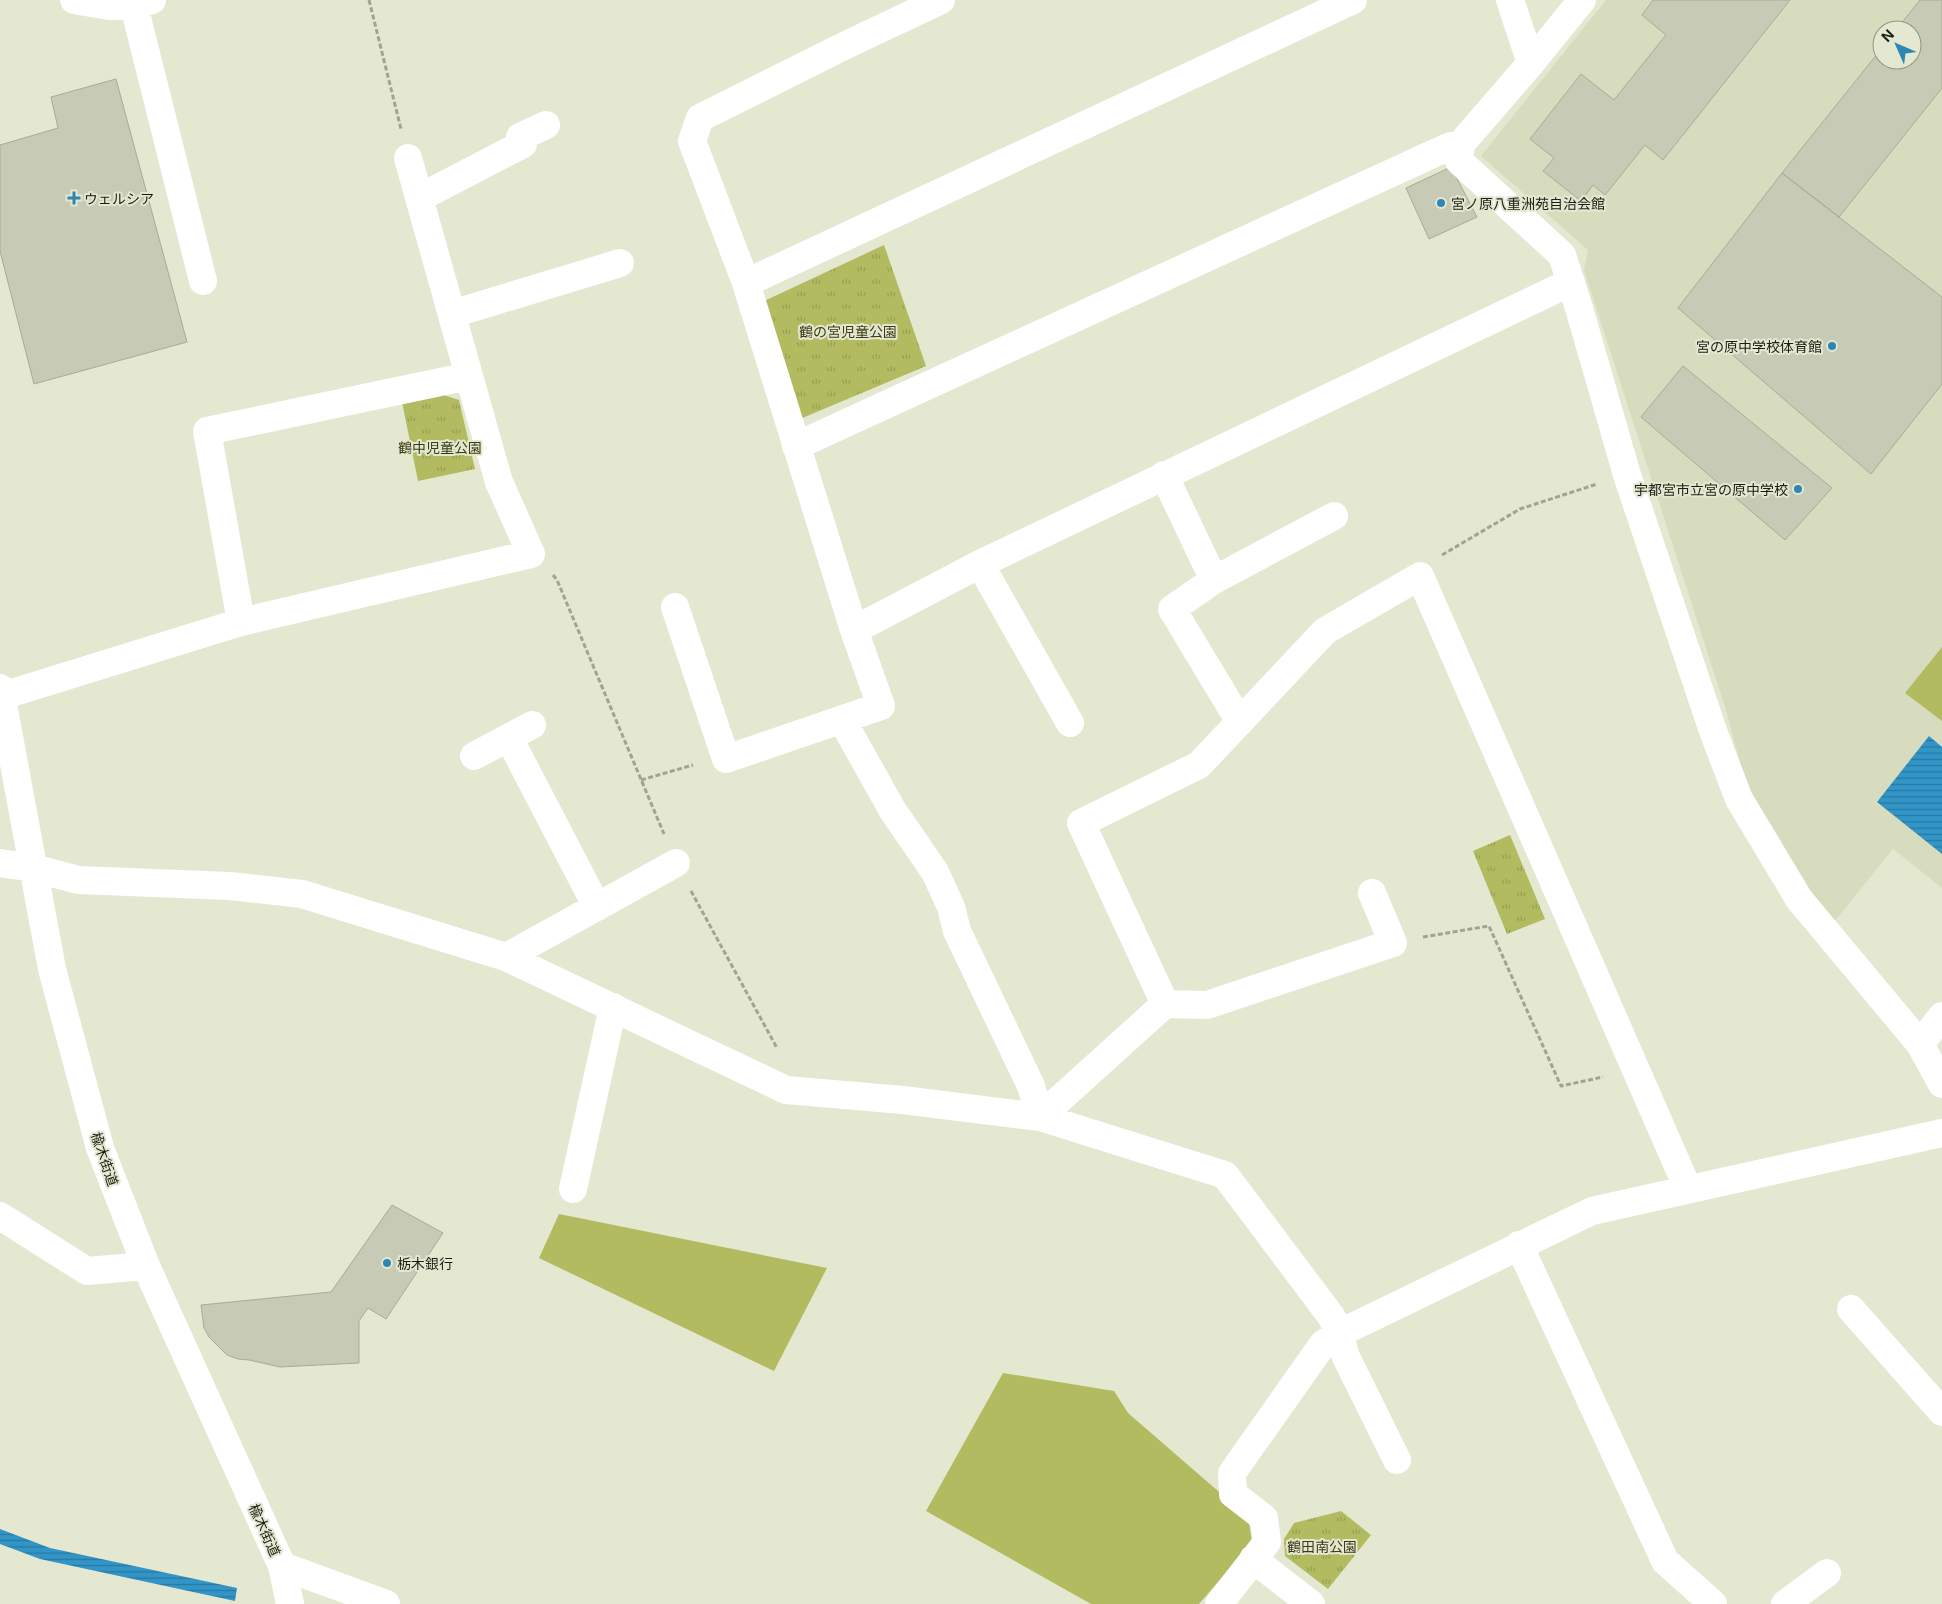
<svg xmlns="http://www.w3.org/2000/svg" width="1942" height="1604" font-family="Inter,'Noto Sans JP',sans-serif">
<style>
.built{fill:#d8dcbe;fill-rule:evenodd}
.green{fill:#b2bb60}
.park{fill:url(#park-tufts)}
.water{fill:url(#water-rules)}
.building{fill:#c7cab4;stroke:#a8ab95}
.lines{fill:none;stroke-linecap:round;stroke-linejoin:round}
.path{stroke:#a1a492;stroke-width:3;stroke-dasharray:5 2.5;stroke-linecap:butt}
.minor{stroke:#fff;stroke-width:28}
.poi-dot{fill:#2d86b4;stroke:#e4e8d0;stroke-width:2}
.labels{text-anchor:middle;dominant-baseline:central;stroke-width:4;stroke-linejoin:round;paint-order:stroke}
.poi-label{font-size:14px;fill:#1b1c14;stroke:#e4e8d0;text-anchor:start}
.park-label{font-size:14px;fill:#383b14;stroke:#e4e8d0}
.street-label{font-size:14px;fill:#1b1c14;stroke:#e4e8d0}
</style>
<defs>
<pattern id="park-tufts" width="24" height="20" patternUnits="userSpaceOnUse" patternTransform="scale(1.25)"><rect width="24" height="20" fill="#b2bb60"/><path d="M3 7l-1-3M5 7V3M7 7l1-3M15 17l-1-3M17 17v-4M19 17l1-3" fill="none" stroke="#98a052"/></pattern>
<pattern id="water-rules" width="6" height="5" patternUnits="userSpaceOnUse" patternTransform="scale(1.25)"><rect width="6" height="5" fill="#3195c7"/><path d="M0 2.5h6" fill="none" stroke="#2979a0"/></pattern>
</defs>
<rect width="100%" height="100%" fill="#e4e8d0"/>
<path class="built" d="M 1606,0 L 1942,0 L 1942,888 L 1893,849 L 1834,922 L 1805,889 L 1748,793 L 1725,707 L 1584,270 L 1588,250 L 1481,156 ZM 1882,30 L 1912,30 L 1912,60 L 1882,60 Z"/>
<path class="green" d="M 1942,647 L 1942,721 L 1905,693 Z
M 559,1214 L 827,1268 L 774,1371 L 539,1258 Z
M 1003,1373 L 1114,1391 L 1128,1413 L 1248,1517 L 1252,1542 L 1199,1604 L 1091,1604 L 926,1511 Z"/>
<path class="park" d="M 884,245 L 926,366 L 800,419 L 760,303 Z
M 441,394 L 459,400 L 475,469 L 418,481 L 402,402 Z
M 1510,835 L 1545,919 L 1507,934 L 1473,851 Z
M 1341,1511 L 1371,1535 L 1328,1589 L 1285,1556 L 1284,1539 L 1294,1523 Z"/>
<path class="water" d="M 1929,736 L 1942,747 L 1942,854 L 1877,802 Z
M 0,1529 L 50,1548 L 237,1588 L 235,1601 L 40,1559 L 0,1544 Z"/>
<path class="building" d="M 1653,0 L 1790,0 L 1663,160 L 1645,145 L 1605,195 L 1593,185 L 1581,201 L 1543,171 L 1554,158 L 1530,139 L 1581,74 L 1614,100 L 1666,35 L 1642,15 Z
M 1920,0 L 1942,0 L 1942,88 L 1839,217 L 1782,173 L 1882,48 L 1882,60 L 1912,60 L 1912,30 L 1896,30 Z
M 116,79 L 187,342 L 34,384 L 0,251 L 0,145 L 58,128 L 51,97 Z
M 1451,167 L 1477,217 L 1429,239 L 1406,188 Z
M 1782,173 L 1942,297 L 1942,384 L 1871,474 L 1678,308 Z
M 1683,366 L 1832,488 L 1785,540 L 1641,417 Z
M 392,1205 L 443,1233 L 386,1319 L 368,1308 L 359,1321 L 359,1363 L 280,1367 L 249,1360 L 238,1359 L 227,1355 L 209,1337 L 204,1328 L 201,1305 L 331,1292 Z"/>
<g class="lines">
<path class="path" d="M 369,0 L 401,129
M 1442,555 L 1520,509 L 1597,484
M 553,575 L 557,580 L 664,834
M 641,780 L 693,765
M 691,891 L 777,1048
M 1423,937 L 1489,926 L 1561,1086 L 1603,1077"/>
<path class="minor" d="M 74,0 L 109,6 L 134,6 L 152,0
M 1510,0 L 1531,63 L 1461,144 L 1459,161 L 1562,255 L 1579,308 L 1627,475 L 1713,731 L 1739,799 L 1799,899 L 1920,1044 L 1942,1084
M 134,6 L 203,281
M 1531,63 L 1582,0
M 408,158 L 469,376
M 419,198 L 523,144 L 520,137 L 546,125
M 746,283 L 1353,0
M 452,314 L 620,263
M 796,446 L 1448,147 L 1461,144
M 1164,475 L 1214,580
M 980,564 L 1070,723
M 675,607 L 726,759 L 881,706 L 854,630 L 746,283 L 692,141 L 700,118 L 846,45 L 941,0
M 854,630 L 980,564 L 1571,282
M 0,688 L 52,969 L 100,1148 L 146,1266 L 282,1566 L 290,1604
M 2,696 L 241,622 L 531,554 L 499,482 L 469,376 L 207,431 L 241,622
M 842,720 L 893,811 L 935,872 L 951,907 L 957,931 L 1031,1086 L 1040,1117 L 1165,1004 L 1207,1005 L 1393,943 L 1372,893
M 1240,722 L 1172,609 L 1214,580 L 1334,516
M 509,738 L 597,907
M 474,756 L 532,725
M 0,863 L 34,868 L 78,880 L 230,886 L 302,894 L 506,957 L 786,1090 L 903,1100 L 1040,1117 L 1225,1175 L 1331,1316 L 1340,1333 L 1592,1211 L 1942,1133
M 506,957 L 676,863
M 1165,1004 L 1081,823 L 1199,765 L 1325,631 L 1420,576 L 1688,1189
M 1920,1044 L 1942,1016
M 573,1189 L 613,1007
M 0,1216 L 87,1271 L 146,1266
M 1519,1245 L 1665,1561 L 1713,1604
M 1851,1309 L 1942,1412
M 1253,1559 L 1311,1604
M 282,1566 L 386,1604
M 1219,1604 L 1267,1542 L 1264,1518 L 1233,1494 L 1232,1473 L 1323,1344 L 1340,1333 L 1345,1355 L 1397,1460
M 1785,1604 L 1827,1573"/>
</g>
<g class="poi-dot">
<path d="M71.5 190.5h5v5h5v5h-5v5h-5v-5h-5v-5h5z"/>
<circle cx="1441" cy="203" r="5"/>
<circle cx="1832" cy="346" r="5"/>
<circle cx="1798" cy="489" r="5"/>
<circle cx="387" cy="1263" r="5"/>
</g>
<g class="labels">
<g class="poi-label">
<text x="84" y="198">ウェルシア</text>
<text x="1451" y="203">宮ノ原八重洲苑自治会館</text>
<text x="1822" y="346" text-anchor="end">宮の原中学校体育館</text>
<text x="1788" y="489" text-anchor="end">宇都宮市立宮の原中学校</text>
<text x="397" y="1263">栃木銀行</text>
</g>
<g class="park-label">
<text x="848" y="331">鶴の宮児童公園</text>
<text x="440" y="447">鶴中児童公園</text>
<text x="1322" y="1546">鶴田南公園</text>
</g>
<g class="street-label">
<text transform="translate(105 1159) rotate(71)">楡木街道</text>
<text transform="translate(265 1530) rotate(66)">楡木街道</text>
</g>
</g>
<g transform="translate(1897 45) rotate(315)"><circle r="24" fill="#e4e8d0" stroke="#949685"/>
<path d="M0-4L9 19L0 12L-9 19Z" fill="#2d86b4"/>
<text y="-8" font-size="14" font-weight="bold" text-anchor="middle" fill="#1b1c14">N</text>
</g>
</svg>
